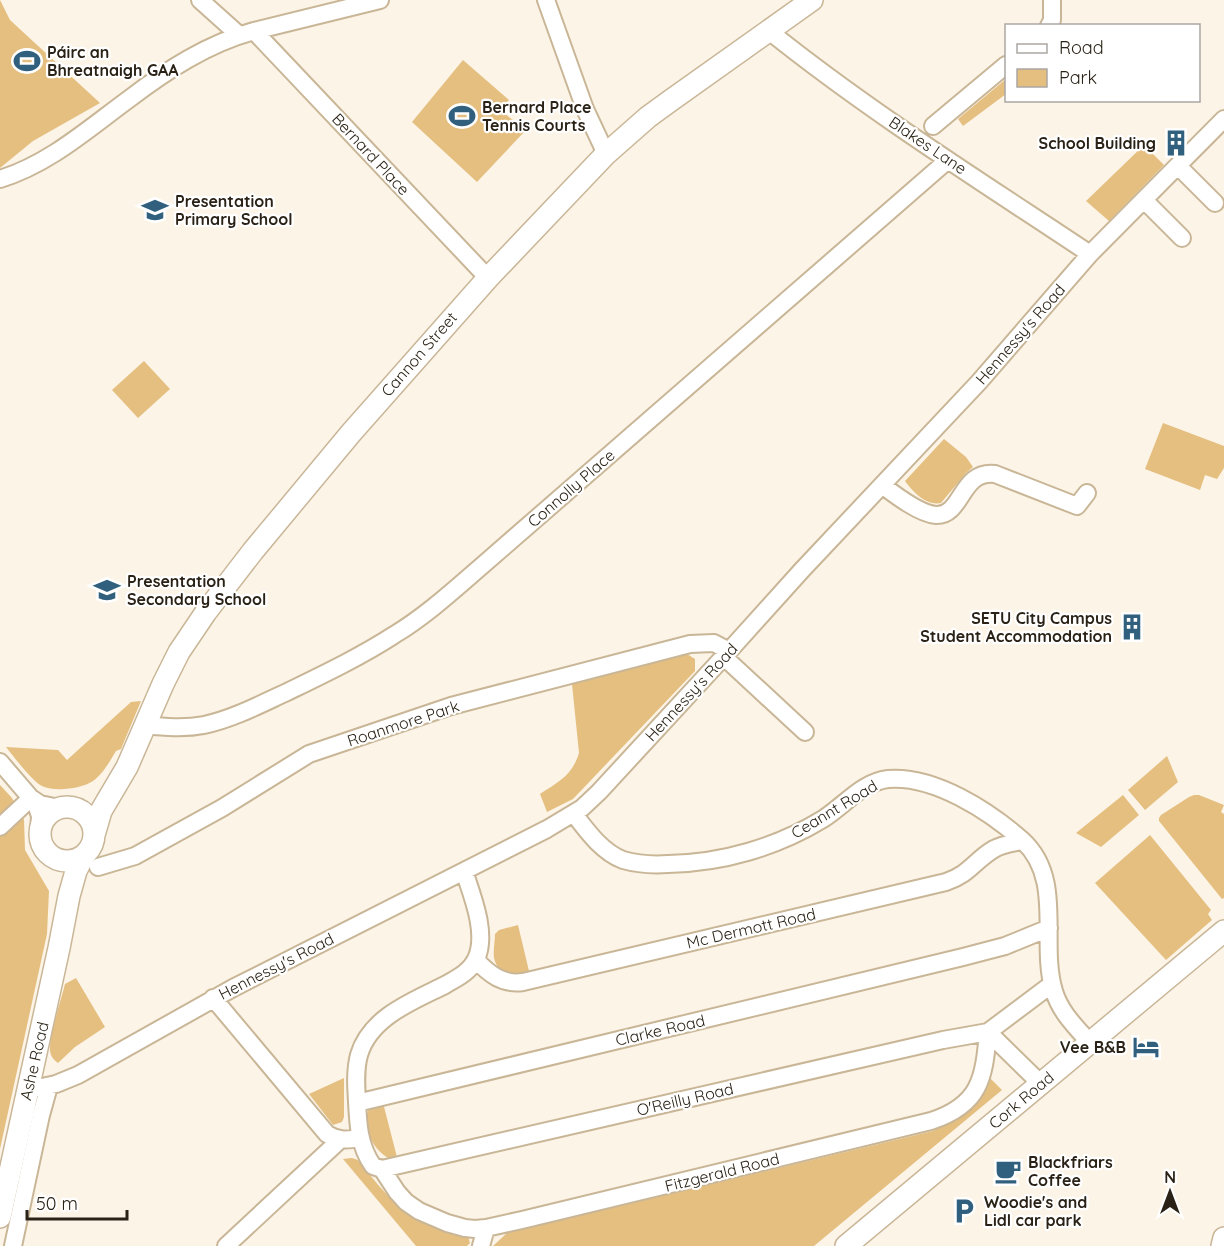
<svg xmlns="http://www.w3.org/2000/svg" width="1224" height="1246" font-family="Quicksand,sans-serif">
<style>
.green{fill:#e5bf80}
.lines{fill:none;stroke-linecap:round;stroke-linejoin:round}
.minor-casing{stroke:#c9b697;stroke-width:20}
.major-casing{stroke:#c9b697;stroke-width:24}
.minor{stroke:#fff;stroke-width:16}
.major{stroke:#fff;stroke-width:21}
.labels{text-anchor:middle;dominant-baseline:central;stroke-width:4.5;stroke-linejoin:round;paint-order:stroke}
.poi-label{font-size:16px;font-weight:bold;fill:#2a2216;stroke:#fff;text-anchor:start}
.street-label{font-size:16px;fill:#2a2216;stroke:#fff}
</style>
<rect width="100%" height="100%" fill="#fcf4e7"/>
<path class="green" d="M 0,0 L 10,20 L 100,103 L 33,141 L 0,168 Z
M 463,60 L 509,100 L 500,110 L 526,130 L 477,182 L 412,122 Z
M 1006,79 L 1006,94 L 963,126 L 958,119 Z
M 1144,145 L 1164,165 L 1109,221 L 1086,201 Z
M 144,361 L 170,389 L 138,418 L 112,390 Z
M 1163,423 L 1224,446 L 1224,468 L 1217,479 L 1205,475 L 1200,490 L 1145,469 Z
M 944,439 L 966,457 L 973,467 L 966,473 L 941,503 C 926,506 913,492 905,481 Z
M 687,654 L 695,659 L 695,671 L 573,799 L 547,812 L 540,794 C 558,782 572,776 579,753 L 572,684 Z
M 141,701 L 121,749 L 116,751 C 110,761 103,774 93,781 C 81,789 55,792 42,786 C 34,783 13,756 6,747 L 58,750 L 67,760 L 131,702 Z
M 1167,756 L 1178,782 L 1145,810 L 1128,790 Z
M 0,785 L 12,798 L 24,820 L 25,850 L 49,891 L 47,934 L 0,1149 Z
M 1123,795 L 1139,815 L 1101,847 L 1076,833 Z
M 1194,795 L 1199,795 L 1224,805 L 1221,812 L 1224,814 L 1224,898 L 1222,899 L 1159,821 L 1159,818 L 1161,815 L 1189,797 Z
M 1150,835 L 1211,910 L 1208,914 L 1212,920 L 1166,960 L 1095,883 Z
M 518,925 L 529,971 C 515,977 498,976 494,958 C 493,951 495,941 495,934 L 499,930 Z
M 76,978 L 105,1027 L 75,1047 L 58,1063 C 54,1060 51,1057 50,1051 C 49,1036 61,1000 65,984 Z
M 344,1078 L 344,1117 L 342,1122 L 333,1125 L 309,1094 Z
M 990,1078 L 1002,1090 L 814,1246 L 493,1246 L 507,1233 L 933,1131 L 962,1115 Z
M 382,1099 L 398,1161 C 376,1159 355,1121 373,1104 C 375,1102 379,1101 382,1099 Z
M 352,1158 L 358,1160 C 379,1186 399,1214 432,1225 C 444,1230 456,1232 468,1236 L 470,1243 L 467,1246 L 416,1246 L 343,1159 Z"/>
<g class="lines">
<g class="minor-casing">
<path id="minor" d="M 200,0 L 239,35
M 546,0 L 585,109 L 606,154
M 1049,26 L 1052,20 L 1052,0
M 254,31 L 488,278
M 769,31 C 870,112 982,182 1090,254
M 933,126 L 1006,65
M 1178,166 L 1215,203
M 0,179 C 49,164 88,129 129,99 C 167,70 207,44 254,31 L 380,0
M 1144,200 L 1182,238
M 882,485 C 895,495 920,514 936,515 C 963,516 960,470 995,474 L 1077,506 L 1087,493
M 724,657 L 805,732
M 144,725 C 164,727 184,729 204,725 C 232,719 259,705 285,693 C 322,675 360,657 394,635 C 427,615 455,589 484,564 L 948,160
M 0,762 L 36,804 L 40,816 L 39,832
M 31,798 L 40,804 L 59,808
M 574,814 C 587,831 602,852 623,860 C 637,864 654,865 668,864 C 723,863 777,847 823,819 C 845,805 862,782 888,779 C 934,775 989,811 1022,840 C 1065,879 1039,942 1054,991 C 1060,1012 1076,1027 1090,1043
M 0,827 L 31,798
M 98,867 L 135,856 L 222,808 L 309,754 L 451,706 L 690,644 L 714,643 L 729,651
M 464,871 C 472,895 488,934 476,959 C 470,972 457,978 445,985 C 413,1001 370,1017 359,1055 C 355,1070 356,1086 357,1101 C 358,1124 359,1146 373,1166 L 382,1169 L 397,1192 L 406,1202 L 419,1211 L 447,1223 L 465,1228 L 475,1229 L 486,1228 L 522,1220 L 931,1121 C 980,1105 984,1079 988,1032 L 1052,984
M 476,960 C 489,974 503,985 523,982 L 946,882 C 970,874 975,860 994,849 C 1003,844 1013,843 1022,841
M 213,998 L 327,1134 C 338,1141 348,1140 360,1138
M 28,1090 L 56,1084 L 78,1075 L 233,988 L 547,829 L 582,808 L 599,792 L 729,651 L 802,570 L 979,382 L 1090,254 L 1224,119
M 357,1103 L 963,957 L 1005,946 L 1049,928
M 382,1169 L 943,1040 L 988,1032 L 1041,1084
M 13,1246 L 41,1115 L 49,1086
M 226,1246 L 340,1140
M 481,1246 L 486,1228"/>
</g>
<g class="major-casing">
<path id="major" d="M40 834a27 27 0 1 1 54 0a27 27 0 1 1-54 0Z
M 94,835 L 101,811 L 127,767 L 163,684 L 179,652 L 206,612 L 253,551 L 351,433 L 488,278 L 606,154 L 648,117 L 670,101 L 812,0
M 0,1217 L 59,948 L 69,896 L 76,871 L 84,855
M 846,1246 L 1224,931
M 1222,1246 L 1224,1238"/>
</g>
<use href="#minor" class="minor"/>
<use href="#major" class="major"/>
</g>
<defs>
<g id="stadium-bare" transform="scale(2.07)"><path d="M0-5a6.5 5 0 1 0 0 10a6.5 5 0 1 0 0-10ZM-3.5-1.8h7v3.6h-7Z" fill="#30607e" stroke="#fff" stroke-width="2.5" paint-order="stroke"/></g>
<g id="building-bare" transform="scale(2.07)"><path d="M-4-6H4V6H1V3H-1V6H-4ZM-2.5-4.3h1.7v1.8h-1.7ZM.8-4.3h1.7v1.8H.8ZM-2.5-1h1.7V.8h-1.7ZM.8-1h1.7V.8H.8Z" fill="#30607e" stroke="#fff" stroke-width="2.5" paint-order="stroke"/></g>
<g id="school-bare" transform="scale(2.07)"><path d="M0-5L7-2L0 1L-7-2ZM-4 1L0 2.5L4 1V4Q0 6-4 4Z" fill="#30607e" stroke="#fff" stroke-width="2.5" paint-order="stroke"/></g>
<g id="hotel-bare" transform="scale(2.07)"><path d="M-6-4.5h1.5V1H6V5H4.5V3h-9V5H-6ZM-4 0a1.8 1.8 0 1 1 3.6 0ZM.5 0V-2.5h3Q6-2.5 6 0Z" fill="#30607e" stroke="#fff" stroke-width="2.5" paint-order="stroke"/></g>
<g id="cafe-bare" transform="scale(2.07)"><path d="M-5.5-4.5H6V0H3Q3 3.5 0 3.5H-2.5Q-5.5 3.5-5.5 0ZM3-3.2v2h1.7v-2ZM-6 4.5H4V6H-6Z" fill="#30607e" stroke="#fff" stroke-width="2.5" paint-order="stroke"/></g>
<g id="parking-bare" transform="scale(2.07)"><path d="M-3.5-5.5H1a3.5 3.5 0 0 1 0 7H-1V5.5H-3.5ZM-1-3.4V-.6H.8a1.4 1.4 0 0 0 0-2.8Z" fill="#30607e" stroke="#fff" stroke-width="2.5" paint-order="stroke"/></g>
</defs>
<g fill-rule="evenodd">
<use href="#stadium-bare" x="27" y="61"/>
<use href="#stadium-bare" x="462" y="116"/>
<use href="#building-bare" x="1176" y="143"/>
<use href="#school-bare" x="155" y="210"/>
<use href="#school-bare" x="107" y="590"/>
<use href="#building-bare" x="1132" y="627"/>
<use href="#hotel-bare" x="1146" y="1047"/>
<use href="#cafe-bare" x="1008" y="1171"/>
<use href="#parking-bare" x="964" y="1211"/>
</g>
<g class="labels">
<g class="poi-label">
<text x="47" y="52">Páirc an<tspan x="47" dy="18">Bhreatnaigh GAA</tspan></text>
<text x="482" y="107">Bernard Place<tspan x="482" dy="18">Tennis Courts</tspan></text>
<text x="1156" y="143" text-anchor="end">School Building</text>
<text x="175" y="201">Presentation<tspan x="175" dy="18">Primary School</tspan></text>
<text x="127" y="581">Presentation<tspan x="127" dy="18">Secondary School</tspan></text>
<text x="1112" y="618" text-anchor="end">SETU City Campus<tspan x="1112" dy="18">Student Accommodation</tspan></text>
<text x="1126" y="1047" text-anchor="end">Vee B&amp;B</text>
<text x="1028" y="1162">Blackfriars<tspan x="1028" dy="18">Coffee</tspan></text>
<text x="984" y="1202">Woodie's and<tspan x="984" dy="18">Lidl car park</tspan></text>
</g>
<g class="street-label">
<text transform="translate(928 145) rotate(34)">Blakes Lane</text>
<text transform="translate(371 154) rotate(47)">Bernard Place</text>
<text transform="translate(1020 334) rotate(-49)">Hennessy's Road</text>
<text transform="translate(419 354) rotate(-49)">Cannon Street</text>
<text transform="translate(571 488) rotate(-41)">Connolly Place</text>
<text transform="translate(691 692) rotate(-47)">Hennessy's Road</text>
<text transform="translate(403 723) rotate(-18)">Roanmore Park</text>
<text transform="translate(834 809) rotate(-31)">Ceannt Road</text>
<text transform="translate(751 928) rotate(-13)">Mc Dermott Road</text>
<text transform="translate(276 966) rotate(-27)">Hennessy's Road</text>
<text transform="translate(660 1030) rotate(-13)">Clarke Road</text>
<text transform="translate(34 1061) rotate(-77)">Ashe Road</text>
<text transform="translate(685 1099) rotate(-13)">O'Reilly Road</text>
<text transform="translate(1021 1100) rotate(-40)">Cork Road</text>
<text transform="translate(722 1172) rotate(-14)">Fitzgerald Road</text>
</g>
</g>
<rect x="1005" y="24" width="195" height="78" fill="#ffffff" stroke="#aaa7a2" stroke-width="1.5"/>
<rect x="1017" y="44" width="30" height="9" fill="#ffffff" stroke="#aaa7a2" stroke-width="1.5"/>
<text x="1059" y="54" font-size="18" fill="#2a2216">Road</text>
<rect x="1017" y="69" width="30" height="18" fill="#e5bf80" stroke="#aaa7a2" stroke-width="1.5"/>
<text x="1059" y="84" font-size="18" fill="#2a2216">Park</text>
<g transform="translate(1170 1192)" stroke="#ffffff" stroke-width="4.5" paint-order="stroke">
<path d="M0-4.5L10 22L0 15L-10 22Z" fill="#2a2216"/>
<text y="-9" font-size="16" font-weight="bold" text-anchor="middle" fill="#2a2216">N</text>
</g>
<path d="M27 1210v9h100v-9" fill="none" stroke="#2a2216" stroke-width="3"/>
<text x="36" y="1210" font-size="18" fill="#2a2216" stroke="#ffffff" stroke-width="4.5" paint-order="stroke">50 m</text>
</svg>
